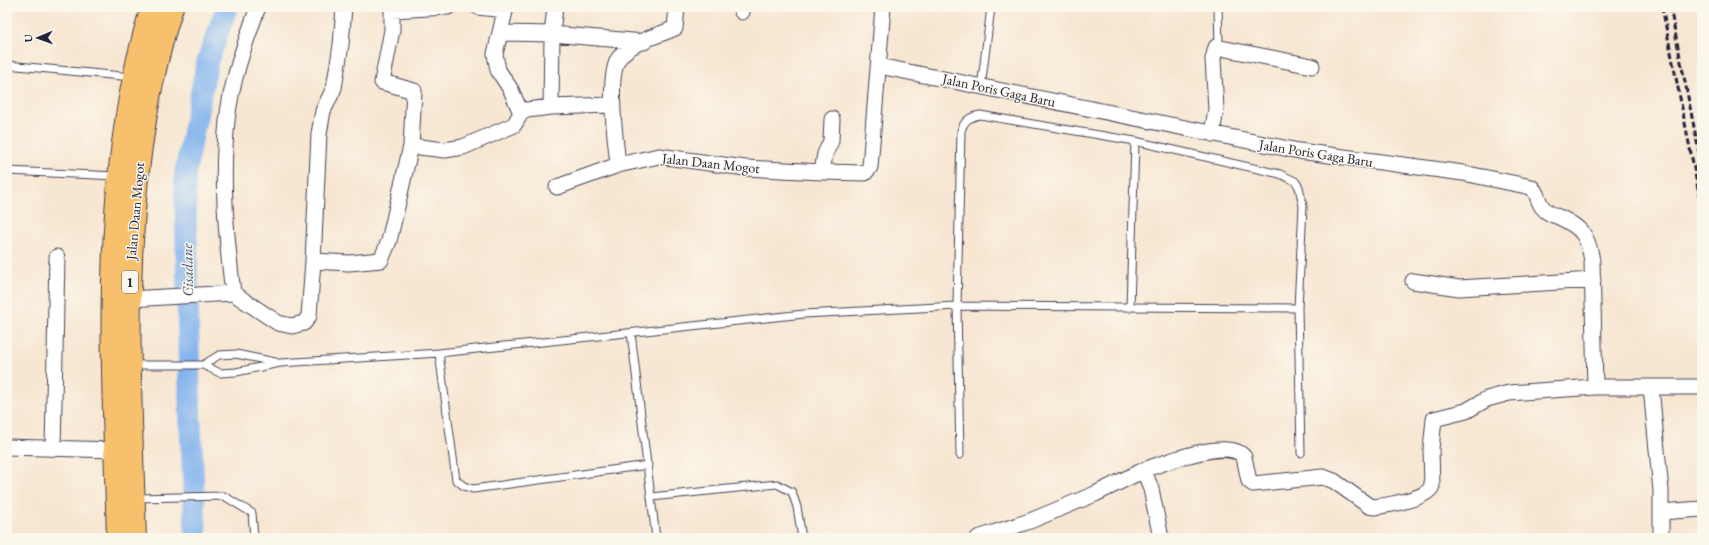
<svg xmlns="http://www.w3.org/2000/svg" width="1709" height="545" font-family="'EB Garamond',serif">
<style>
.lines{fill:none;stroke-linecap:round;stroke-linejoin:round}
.river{stroke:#81b2ed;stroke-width:22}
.service-casing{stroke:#423f52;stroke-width:9}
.minor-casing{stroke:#423f52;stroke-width:17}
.trunk-casing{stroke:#423f52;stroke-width:24}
.service{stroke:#fff;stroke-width:7}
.minor{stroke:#fff;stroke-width:15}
.trunk{stroke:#f7c06c;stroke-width:22}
.rail{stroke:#22223b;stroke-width:3;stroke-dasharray:6 3;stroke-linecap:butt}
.labels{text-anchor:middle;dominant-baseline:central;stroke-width:3;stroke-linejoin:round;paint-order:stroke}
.shield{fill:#fbf7ec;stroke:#636270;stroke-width:1}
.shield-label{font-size:13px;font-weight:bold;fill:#22223b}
.street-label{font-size:14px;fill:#22223b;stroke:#fbf7ec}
.water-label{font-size:15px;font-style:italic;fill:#435479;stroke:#fbf7ec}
</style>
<rect width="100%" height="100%" fill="#fbf7ec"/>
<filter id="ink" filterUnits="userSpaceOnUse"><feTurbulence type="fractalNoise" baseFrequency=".025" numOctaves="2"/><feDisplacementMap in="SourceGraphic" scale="8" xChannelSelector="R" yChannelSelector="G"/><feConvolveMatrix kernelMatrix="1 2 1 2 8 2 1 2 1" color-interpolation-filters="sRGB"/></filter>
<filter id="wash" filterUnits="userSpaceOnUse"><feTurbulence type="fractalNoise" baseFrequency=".012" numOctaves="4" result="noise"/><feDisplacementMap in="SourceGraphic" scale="16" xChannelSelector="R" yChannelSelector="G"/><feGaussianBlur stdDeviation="0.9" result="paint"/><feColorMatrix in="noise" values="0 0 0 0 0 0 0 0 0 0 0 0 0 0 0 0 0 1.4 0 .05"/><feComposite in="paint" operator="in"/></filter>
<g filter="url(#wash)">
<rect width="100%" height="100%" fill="#f7e6d1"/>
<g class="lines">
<path class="river" d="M 196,538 L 190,416 L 185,174 L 207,63 L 227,7"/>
</g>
</g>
<g filter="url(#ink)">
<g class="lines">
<g class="service-casing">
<path id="service" d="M 1218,7 L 1219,46
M 7,65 L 132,77
M 981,88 L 991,7
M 7,171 L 117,176
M 1130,308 L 1135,141
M 631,333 L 656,538
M 439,353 L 456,480 L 464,486 L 473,489 L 648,465
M 133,365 L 203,365 L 220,373 L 236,372 L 280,363 L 439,353 L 804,314 L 957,306 L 1298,308
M 203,365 L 219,355 L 236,354 L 275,362
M 960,455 L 957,306 L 961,131 C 964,121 969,117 980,115 L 1135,141 L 1280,174 L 1295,181 L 1299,187 L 1303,206 L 1298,308 L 1301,453
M 651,497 L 777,484 L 792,492 L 797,507 L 802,538
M 136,498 L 224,496 L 252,513 L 254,538"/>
</g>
<g class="minor-casing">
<path id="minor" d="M 392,7 L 392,30 L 382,82 L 414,91 L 411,146
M 478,7 L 505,10
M 506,7 L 495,54 L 498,70 L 511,90 L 521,113
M 392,10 L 448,7
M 742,12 L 742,7
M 500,33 L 552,34 L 644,42
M 879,66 L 1299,151 L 1463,173 L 1531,187 C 1538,192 1537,201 1543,208 C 1547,213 1553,215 1559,217 C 1583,228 1588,236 1592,261 L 1595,387
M 551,107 L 552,34 L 555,7
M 1212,134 L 1216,109 L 1213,59 L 1216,47 L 1312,66
M 618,165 C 616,142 606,76 619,58 C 630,42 658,36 675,28 L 677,7
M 822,172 L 825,154 L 831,141 L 832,119
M 557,187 L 618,165 L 659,156 L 745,168 L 822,172 L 865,173 L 870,167 L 883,7
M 313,261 L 319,134 L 323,111 L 334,88 L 341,45 L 344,7
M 1413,281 L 1459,288 L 1593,280
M 233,293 C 226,235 221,179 227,121 C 231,82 245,43 258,7
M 130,299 L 233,293 L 278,323 L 292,326 L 304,323 L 309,316 L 313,261 L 349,263 L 381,260 L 389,241 L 411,146 L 445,150 L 463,147 L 514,125 L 521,113 L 527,110 L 551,107 L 612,105
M 1651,388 L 1661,491 L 1661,538
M 7,447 L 115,450
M 53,448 L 57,257
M 1661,512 L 1702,509
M 978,538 L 1030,521 L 1095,494 L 1144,470
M 1161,538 L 1151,489 L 1144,470 C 1163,463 1230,437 1244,457 L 1249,481 L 1253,484 L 1323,477 L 1334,481 L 1369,506 L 1375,507 C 1388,505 1427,499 1432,486 L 1431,449 L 1434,419 L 1466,411 L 1487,399 L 1509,393 L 1595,387 L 1702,387"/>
</g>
<g class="trunk-casing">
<path id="trunk" d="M 118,538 C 113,362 99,178 152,7
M 135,538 C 129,361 117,178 172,7"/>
</g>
<use href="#service" class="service"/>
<use href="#minor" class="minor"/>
<use href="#trunk" class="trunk"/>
<path class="rail" d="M 1662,7 L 1702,209
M 1670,7 L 1702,167"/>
</g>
</g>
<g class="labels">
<rect class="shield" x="122" y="271" width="16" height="22" rx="3"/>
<g class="shield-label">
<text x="130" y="282">1</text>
</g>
<g class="street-label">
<text transform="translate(999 90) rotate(12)">Jalan Poris Gaga Baru</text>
<text transform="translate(1316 153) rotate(9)">Jalan Poris Gaga Baru</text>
<text transform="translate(711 163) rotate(6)">Jalan Daan Mogot</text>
<text transform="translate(135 211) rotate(-85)">Jalan Daan Mogot</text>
</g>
<g class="water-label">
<text transform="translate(187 270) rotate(-91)">Cisadane</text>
</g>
</g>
<rect width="1709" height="545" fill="none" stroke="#fbf7ec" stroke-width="24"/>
<g transform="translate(38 38) rotate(268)" stroke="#fbf7ec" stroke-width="3" paint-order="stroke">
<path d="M0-3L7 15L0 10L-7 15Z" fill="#22223b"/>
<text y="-6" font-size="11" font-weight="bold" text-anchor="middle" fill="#22223b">U</text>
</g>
</svg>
